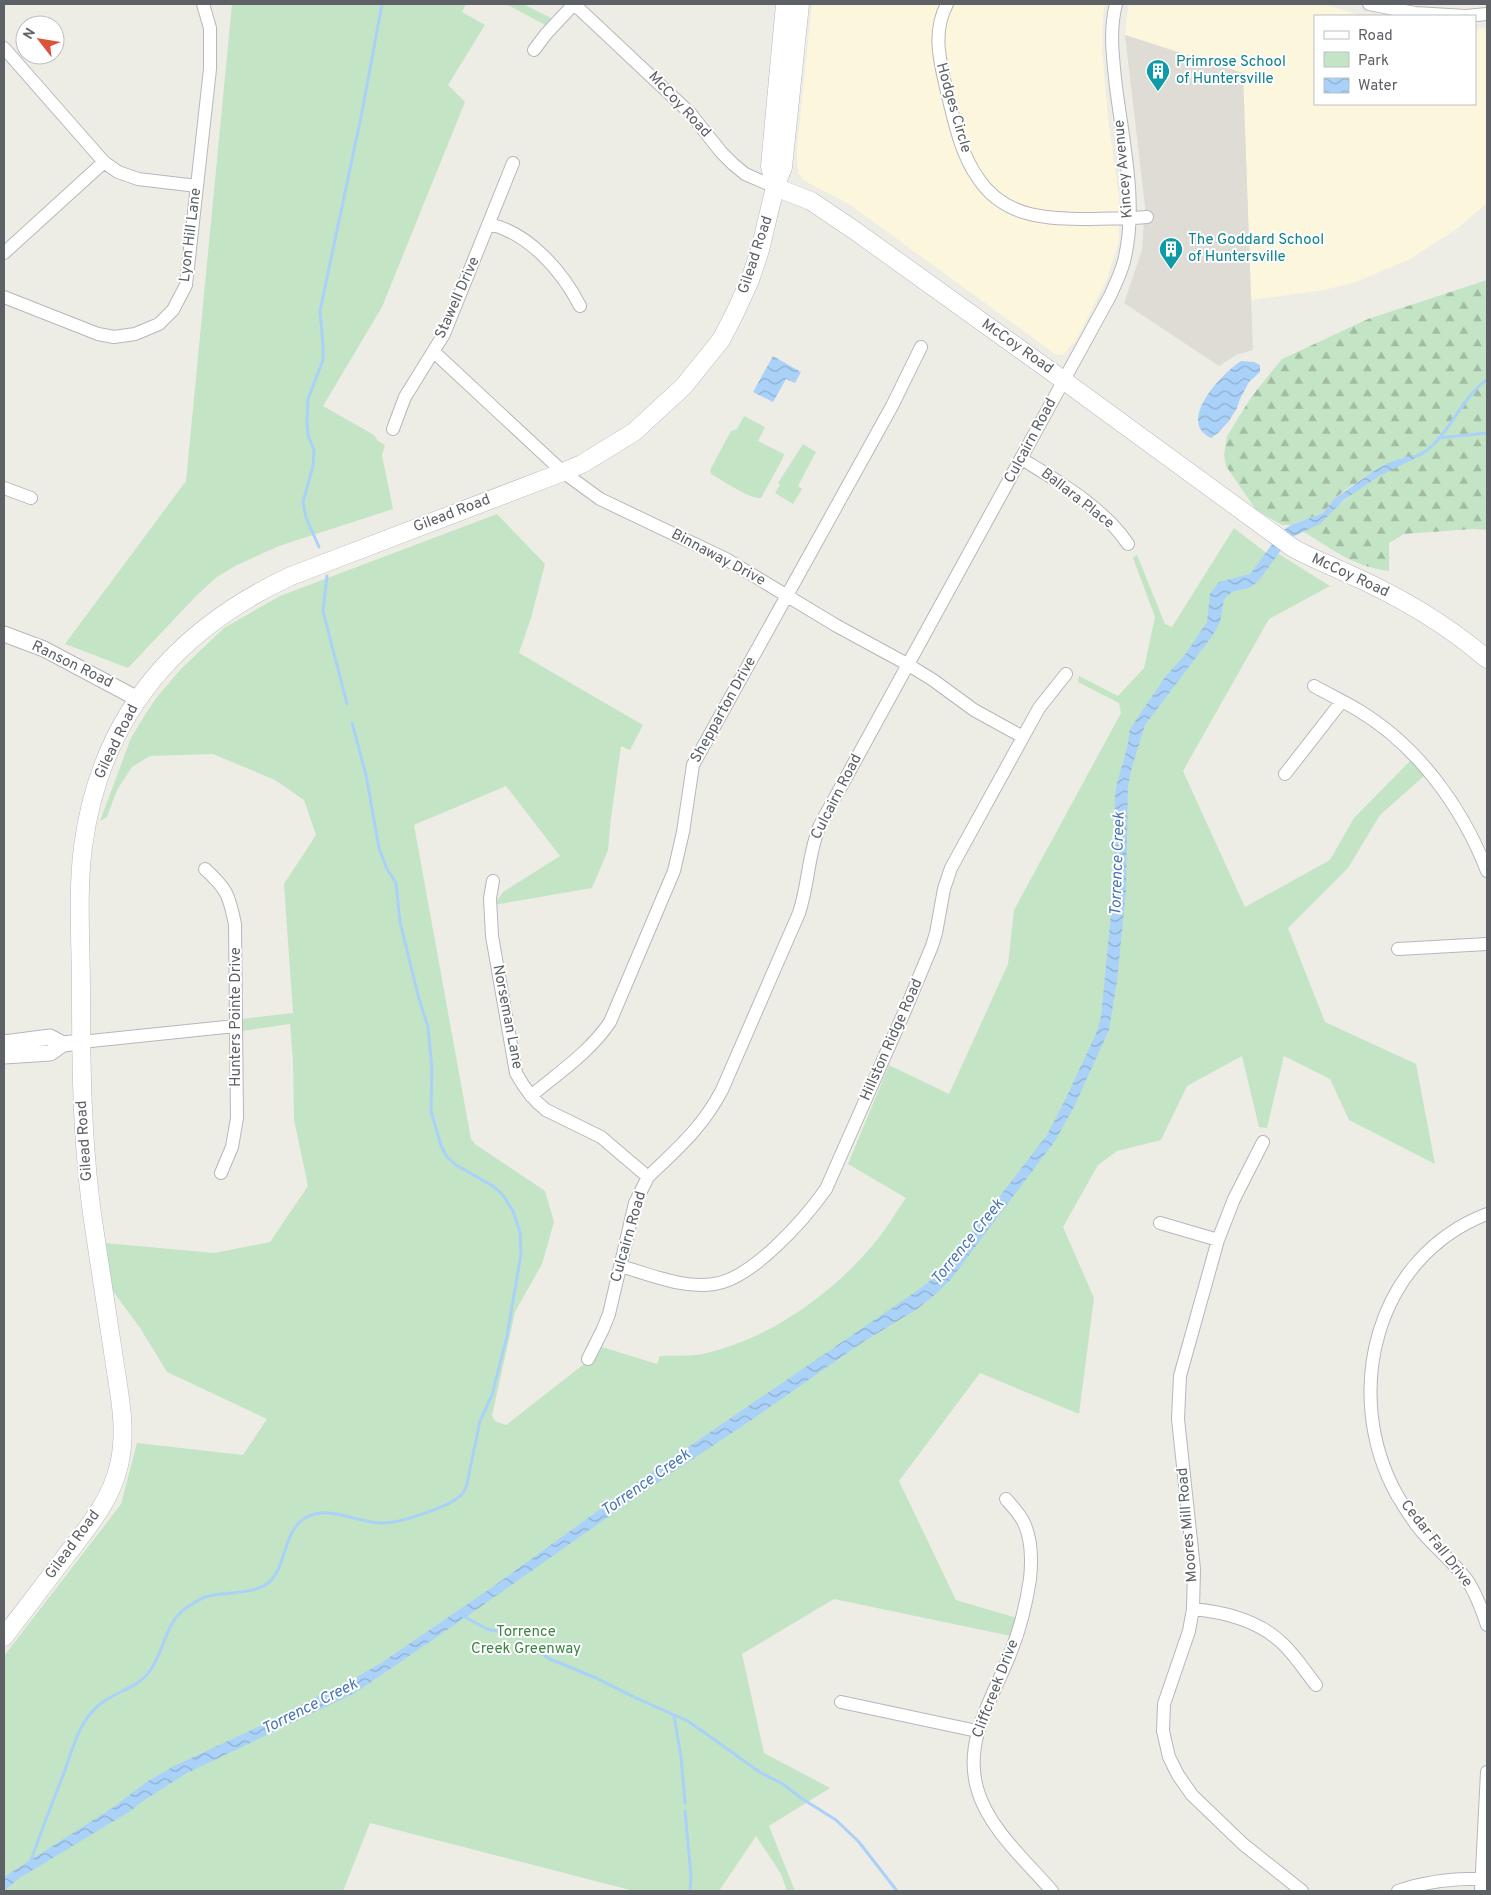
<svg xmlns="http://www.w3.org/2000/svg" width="1491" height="1895" font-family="Overpass,sans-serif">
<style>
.commercial{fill:#fcf6dd}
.education{fill:#dedcd4}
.forest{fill:url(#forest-firs)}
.park{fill:#c4e4c6}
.water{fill:url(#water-waves)}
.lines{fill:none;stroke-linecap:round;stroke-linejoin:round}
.stream{stroke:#aad2f9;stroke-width:3}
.minor-casing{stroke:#b6b7bb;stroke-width:14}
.tertiary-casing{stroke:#b6b7bb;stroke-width:17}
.secondary-casing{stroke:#b7b9be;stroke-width:19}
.minor{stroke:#fff;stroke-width:12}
.tertiary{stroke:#fff;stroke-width:15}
.secondary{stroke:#fff;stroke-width:18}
.labels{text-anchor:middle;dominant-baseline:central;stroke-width:4;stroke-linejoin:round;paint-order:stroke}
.culture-label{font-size:15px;fill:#0d838f;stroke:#fff;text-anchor:start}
.street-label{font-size:15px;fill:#5d6065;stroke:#fff}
.park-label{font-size:15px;fill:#3c8544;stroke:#fff}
.water-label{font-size:16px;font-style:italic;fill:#4b78b3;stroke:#fff}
</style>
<defs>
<pattern id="forest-firs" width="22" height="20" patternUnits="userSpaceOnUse" patternTransform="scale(1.25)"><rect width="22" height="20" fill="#c4e4c6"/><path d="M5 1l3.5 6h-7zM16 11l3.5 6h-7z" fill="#a2bca4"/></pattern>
<pattern id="water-waves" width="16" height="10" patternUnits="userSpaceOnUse" patternTransform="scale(1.25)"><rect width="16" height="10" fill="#aad2f9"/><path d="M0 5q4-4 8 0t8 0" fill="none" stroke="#8eaecd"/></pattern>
</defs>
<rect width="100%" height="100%" fill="#eeede5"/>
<path class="commercial" d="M 812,4 L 1105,4 L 1103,15 L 1102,51 L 1108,117 L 1119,199 L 1119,241 L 1107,279 L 1078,337 L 1063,355 L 1055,354 L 849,204 L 803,180 L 799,174 L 797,162 L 797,148 Z
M 1129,4 L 1325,4 L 1361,16 L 1315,16 L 1315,104 L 1475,104 L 1475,29 L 1487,28 L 1487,203 L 1458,228 L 1410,259 L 1356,282 L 1324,290 L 1251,300 L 1243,73 L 1125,35 L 1127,15 Z"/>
<path class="education" d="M 1125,35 L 1243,73 L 1253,350 L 1236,355 L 1219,366 L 1124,303 L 1142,250 L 1145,206 Z"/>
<path class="forest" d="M 1487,280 L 1487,530 L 1473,529 L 1404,534 L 1389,543 L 1389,571 C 1353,567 1333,549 1302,531 L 1312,527 L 1356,491 L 1388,470 L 1388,463 L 1345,490 L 1334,499 L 1323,513 L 1291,525 L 1282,525 L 1256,510 L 1226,466 L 1224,455 L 1227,436 L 1252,396 L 1282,359 L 1368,319 Z"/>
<path class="park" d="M 232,4 L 466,4 L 462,12 L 485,25 L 448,85 L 465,102 L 382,307 L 323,406 L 374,435 L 378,441 L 385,445 L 382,455 L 393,509 L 279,546 L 237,565 L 217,577 L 197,595 L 128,668 L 65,644 L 186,481 Z
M 506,4 L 523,4 L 551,18 L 545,25 Z
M 744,416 L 765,427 L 758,441 L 784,454 L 783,458 L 761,498 C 751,500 722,480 711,474 L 710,470 L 731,431 L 737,429 Z
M 803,444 L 816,452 L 798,486 L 802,489 L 793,504 L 775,493 L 780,485 L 778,483 Z
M 497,514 L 545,564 L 531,618 L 519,653 L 643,725 L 630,750 L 621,746 L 611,818 L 608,850 L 592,888 L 494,905 L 503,892 L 560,856 L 506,786 L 414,825 L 471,1139 L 475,1144 L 545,1191 L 554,1222 L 542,1264 L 515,1312 L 492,1416 L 495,1421 L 506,1425 L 593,1357 L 599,1346 L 657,1364 L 660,1356 C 675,1355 692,1357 706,1353 C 770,1339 835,1292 876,1241 C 887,1228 896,1212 906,1198 L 848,1164 L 889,1065 L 949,1094 L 1008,964 L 1014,910 L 1121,713 L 1119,703 L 1078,682 L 1079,676 L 1118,696 L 1144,668 L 1155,617 L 1133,558 L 1137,555 L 1165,624 L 1172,627 L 1234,528 L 1273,558 L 1277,553 L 1330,586 L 1269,619 L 1183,771 L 1245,907 L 1330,860 L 1354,818 L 1411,760 L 1424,776 L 1380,815 L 1348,868 L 1288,928 L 1325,1022 L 1416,1064 L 1435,1164 L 1349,1120 L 1330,1079 L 1284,1056 L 1267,1128 L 1259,1127 L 1242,1056 L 1187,1086 L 1161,1140 L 1117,1151 L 1098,1165 L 1063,1227 L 1094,1298 L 1079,1414 L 980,1373 L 899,1481 L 956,1600 L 1017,1618 L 1011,1636 L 834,1599 L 742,1654 L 764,1753 L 830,1788 L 769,1826 L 795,1891 L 787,1891 L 781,1874 L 756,1836 L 719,1891 L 634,1891 L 370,1823 L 343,1891 L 4,1891 L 4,1656 L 121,1504 L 137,1443 L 243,1455 L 267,1419 L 167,1372 L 140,1328 L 110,1287 L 105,1243 L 214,1253 L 270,1242 L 308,1186 L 294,1120 L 293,1061 L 290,1024 L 242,1031 L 242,1019 L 293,1013 L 284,884 L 316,835 L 304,800 L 275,780 L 213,754 L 150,756 L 132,767 L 117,790 L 107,817 L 100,821 L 131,738 L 146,713 L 157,697 L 180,670 L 224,628 L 280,596 Z"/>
<path class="water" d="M 773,356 L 801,372 L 795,383 L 786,379 L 773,402 L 753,392 Z
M 1241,361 L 1254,362 L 1260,365 L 1260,372 L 1249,382 L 1240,399 L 1237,408 L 1229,421 L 1218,433 L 1211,438 C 1176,422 1221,374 1241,361 Z
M 1421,454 L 1412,460 L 1379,476 L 1344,500 L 1320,524 L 1290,538 L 1260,579 L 1251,587 L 1232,592 L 1224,599 L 1220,622 L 1213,635 L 1145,725 L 1132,767 L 1128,786 L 1126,891 L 1117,981 L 1109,1030 L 1074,1107 L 1055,1141 L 951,1279 L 937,1293 L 917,1309 L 863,1342 L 750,1421 L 652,1486 L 466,1617 L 355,1693 L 187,1773 L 140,1803 L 132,1810 L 18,1879 L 4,1891 L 4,1877 L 112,1808 L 148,1781 L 174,1766 L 258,1727 L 355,1678 L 381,1663 L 491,1588 L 649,1474 L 921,1288 L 942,1271 L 1047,1135 L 1064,1102 L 1096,1034 L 1101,1017 L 1113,893 L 1115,795 C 1117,779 1123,764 1127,748 C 1129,742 1128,736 1130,729 L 1165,677 L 1184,656 L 1207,622 L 1210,594 L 1219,582 L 1250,574 L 1281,532 L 1291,525 L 1323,513 L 1334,499 L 1374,471 L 1388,463 L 1409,456 Z"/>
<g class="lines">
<path class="stream" d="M 1438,438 L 1487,433
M 1417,456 C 1445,445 1462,395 1487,380
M 319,547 L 306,518 L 303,502 L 313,466 L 314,450 L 308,435 L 307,423 L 308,399 L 323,360 L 323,346 L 320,311 L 362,112 L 382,4
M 327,576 L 323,611 L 347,704
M 463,1616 L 487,1629 L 509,1634
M 526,1644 L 550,1659 L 596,1678 L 636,1698 L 688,1721 L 761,1773 L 783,1784 L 801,1798 L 836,1820 L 859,1842 L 897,1891
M 674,1716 L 681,1756 L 685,1803
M 685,1811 L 691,1876 L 690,1891
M 30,1863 C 40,1834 51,1806 62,1778 C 72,1753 77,1723 99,1705 C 114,1692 138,1688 149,1672 C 166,1650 164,1621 189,1606 C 195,1602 203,1597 209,1596 C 226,1592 255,1594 268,1583 C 287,1567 283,1531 305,1518 C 329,1504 356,1523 382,1523 C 397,1524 453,1506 462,1494 C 465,1491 466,1487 467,1484 L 480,1421 L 492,1395 L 507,1336 L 521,1254 L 520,1232 L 513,1211 L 502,1194 L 493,1186 L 456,1165 L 447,1157 L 441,1146 L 431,1111 L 432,1070 L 428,1027 L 419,999 L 400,922 L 396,883 L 387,869 L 379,848 L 366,775 L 352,723"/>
<g class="minor-casing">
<path id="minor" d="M 947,4 C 931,34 941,65 948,96 C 955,124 961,154 978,178 C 1004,218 1048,219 1090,219 C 1109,218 1128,219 1147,217
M 1369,4 L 1415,13 L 1466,16 L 1487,14
M 4,48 L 104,162 L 118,172 L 138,179 L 197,186
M 534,50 L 546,34 L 574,4 L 690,113 L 721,152 L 733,164 L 745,174 L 775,187
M 489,224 C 529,233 562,271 580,306
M 4,253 L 104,162
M 4,297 L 98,334 L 114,337 L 135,334 L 159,324 L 173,310 L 186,285 L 210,69 L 210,28 L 203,4
M 434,352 L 563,472 L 600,499 L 726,559 L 837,626 L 907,664 L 933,680 L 974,710 L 1023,737
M 393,429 L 405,397 L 444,334 L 513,163
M 1022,459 C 1059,482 1103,507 1128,544
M 4,488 L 31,498
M 1314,686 C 1328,694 1343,701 1358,710 C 1418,746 1462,807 1487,871
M 1285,774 L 1342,701
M 205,869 C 227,889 229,895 235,924 L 237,1118 L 232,1147 L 221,1173
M 493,881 L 490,898 L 492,936 L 516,1073 C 524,1088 533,1100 546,1110 L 601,1137 L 648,1177
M 1398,949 L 1487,944
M 81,1042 L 235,1026
M 531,1096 C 558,1073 590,1052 610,1022 L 674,871 L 683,832 L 693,765 L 892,406 L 921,347
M 1263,1142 L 1234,1199 L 1218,1240 L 1180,1376 L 1178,1419 L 1194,1569 L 1193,1609 L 1189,1631 L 1164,1704 L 1163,1731 L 1169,1757 L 1178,1775 L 1192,1795 L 1243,1844 L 1302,1891
M 1487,1214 C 1375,1257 1341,1394 1397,1495 C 1405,1508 1413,1522 1423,1533 C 1437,1549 1454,1563 1467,1580 C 1476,1593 1482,1610 1487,1625
M 1160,1223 L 1218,1240
M 620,1266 C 649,1274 683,1289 714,1284 C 752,1279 804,1220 826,1189 L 907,1006 L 932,946 L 936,933 L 944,889 L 951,868 L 1039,708 L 1066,674
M 588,1359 L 603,1329 L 609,1314 L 635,1203 L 648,1177 C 678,1148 702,1128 722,1090 L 799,913 C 809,883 808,853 820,825 L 1110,296 C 1115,285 1121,273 1124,261 C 1138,206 1123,142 1116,87 C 1113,59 1109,31 1116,4
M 1006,1499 C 1012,1506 1020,1514 1024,1523 C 1032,1540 1032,1560 1030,1579 C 1026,1606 1019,1633 1008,1659 C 991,1701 964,1741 977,1788 C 987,1827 1027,1862 1052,1891
M 1193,1609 C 1225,1612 1258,1620 1282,1643 C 1295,1655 1305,1671 1316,1685
M 841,1702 L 977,1731
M 1398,1891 C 1427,1881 1456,1878 1487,1879
M 1481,1891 L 1487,1772"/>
</g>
<g class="tertiary-casing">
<path id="tertiary" d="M 4,634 L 44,649 L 138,699
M 4,1043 L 50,1037 L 63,1044
M 4,1056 L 50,1053 L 63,1044 L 81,1042"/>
</g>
<g class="secondary-casing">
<path id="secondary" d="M 775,187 L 811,201 L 854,230 L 1063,380 L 1293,548 C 1309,557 1325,563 1342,571 C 1393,593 1445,623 1487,659
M 775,187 L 770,166 L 785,4
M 4,1637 C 23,1612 42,1587 62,1561 C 84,1532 111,1502 119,1465 C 128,1427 118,1389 113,1352 C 107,1313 101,1273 95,1234 C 82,1153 81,1072 81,990 C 81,943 77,893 83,847 C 100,717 175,630 291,576 L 563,472 L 582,464 L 634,432 L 683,387 L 721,340 L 734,315 L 750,280 L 760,250 L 775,187 L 783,167 L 800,4"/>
</g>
<use href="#minor" class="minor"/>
<use href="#tertiary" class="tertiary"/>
<use href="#secondary" class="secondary"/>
</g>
<defs>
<g id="building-pin" transform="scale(1.25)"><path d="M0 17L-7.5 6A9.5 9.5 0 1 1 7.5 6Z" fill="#0f9aa8" stroke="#fff"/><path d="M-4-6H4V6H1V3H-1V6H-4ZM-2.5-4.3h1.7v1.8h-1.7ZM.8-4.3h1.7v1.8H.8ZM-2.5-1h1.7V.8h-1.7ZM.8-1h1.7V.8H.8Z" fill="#fff"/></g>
</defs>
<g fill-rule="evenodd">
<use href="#building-pin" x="1158" y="71"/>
<use href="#building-pin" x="1171" y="249"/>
</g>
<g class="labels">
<g class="culture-label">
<text x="1176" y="62">Primrose School<tspan x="1176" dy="17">of Huntersville</tspan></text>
<text x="1188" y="240">The Goddard School<tspan x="1188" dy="17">of Huntersville</tspan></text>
</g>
<g class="street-label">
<text transform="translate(679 105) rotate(47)">McCoy Road</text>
<text transform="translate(953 108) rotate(74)">Hodges Circle</text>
<text transform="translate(1124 169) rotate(-95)">Kincey Avenue</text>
<text transform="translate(191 235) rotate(-83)">Lyon Hill Lane</text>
<text transform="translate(756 255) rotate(-72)">Gilead Road</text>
<text transform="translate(458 298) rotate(-66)">Stawell Drive</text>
<text transform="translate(1017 347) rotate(35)">McCoy Road</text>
<text transform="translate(1031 441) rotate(-62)">Culcairn Road</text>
<text transform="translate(1077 499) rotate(38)">Ballara Place</text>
<text transform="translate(452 514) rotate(-21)">Gilead Road</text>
<text transform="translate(718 558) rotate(28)">Binnaway Drive</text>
<text transform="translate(1350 576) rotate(25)">McCoy Road</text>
<text transform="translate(72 665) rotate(26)">Ranson Road</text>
<text transform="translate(724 710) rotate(-61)">Shepparton Drive</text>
<text transform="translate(117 742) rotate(-64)">Gilead Road</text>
<text transform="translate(837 797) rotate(-63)">Culcairn Road</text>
<text transform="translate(236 1017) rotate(-90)">Hunters Pointe Drive</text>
<text transform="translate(507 1017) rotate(79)">Norseman Lane</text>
<text transform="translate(892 1040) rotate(-66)">Hillston Ridge Road</text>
<text transform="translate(85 1141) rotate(-94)">Gilead Road</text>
<text transform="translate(629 1237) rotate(-74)">Culcairn Road</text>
<text transform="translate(1188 1525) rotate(-95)">Moores Mill Road</text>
<text transform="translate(1436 1544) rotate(52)">Cedar Fall Drive</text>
<text transform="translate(73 1545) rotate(-54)">Gilead Road</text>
<text transform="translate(996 1689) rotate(-69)">Cliffcreek Drive</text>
</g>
<g class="park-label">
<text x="526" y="1632">Torrence<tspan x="526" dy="17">Creek Greenway</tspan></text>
</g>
<g class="water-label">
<text transform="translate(1118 864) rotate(-88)">Torrence Creek</text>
<text transform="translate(968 1242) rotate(-51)">Torrence Creek</text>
<text transform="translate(646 1483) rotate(-35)">Torrence Creek</text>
<text transform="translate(310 1707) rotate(-27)">Torrence Creek</text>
</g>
</g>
<rect width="1491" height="1895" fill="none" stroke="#5d6065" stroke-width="10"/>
<rect x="1314" y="15" width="162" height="90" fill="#ffffff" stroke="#bebfc1"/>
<rect x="1324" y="31" width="25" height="8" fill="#ffffff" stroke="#bebfc1"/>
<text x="1358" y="40" font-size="15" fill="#5d6065">Road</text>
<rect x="1324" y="52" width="25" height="15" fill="#c4e4c6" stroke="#bebfc1"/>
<text x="1358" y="65" font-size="15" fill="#5d6065">Park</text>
<rect x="1324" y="78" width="25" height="15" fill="url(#water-waves)" stroke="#bebfc1"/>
<text x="1358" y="90" font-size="15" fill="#5d6065">Water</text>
<g transform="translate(40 40) rotate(301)"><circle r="24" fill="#ffffff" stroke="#bebfc1"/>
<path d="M0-4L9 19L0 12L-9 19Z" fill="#de523c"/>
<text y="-8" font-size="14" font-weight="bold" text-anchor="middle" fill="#5d6065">N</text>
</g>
</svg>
